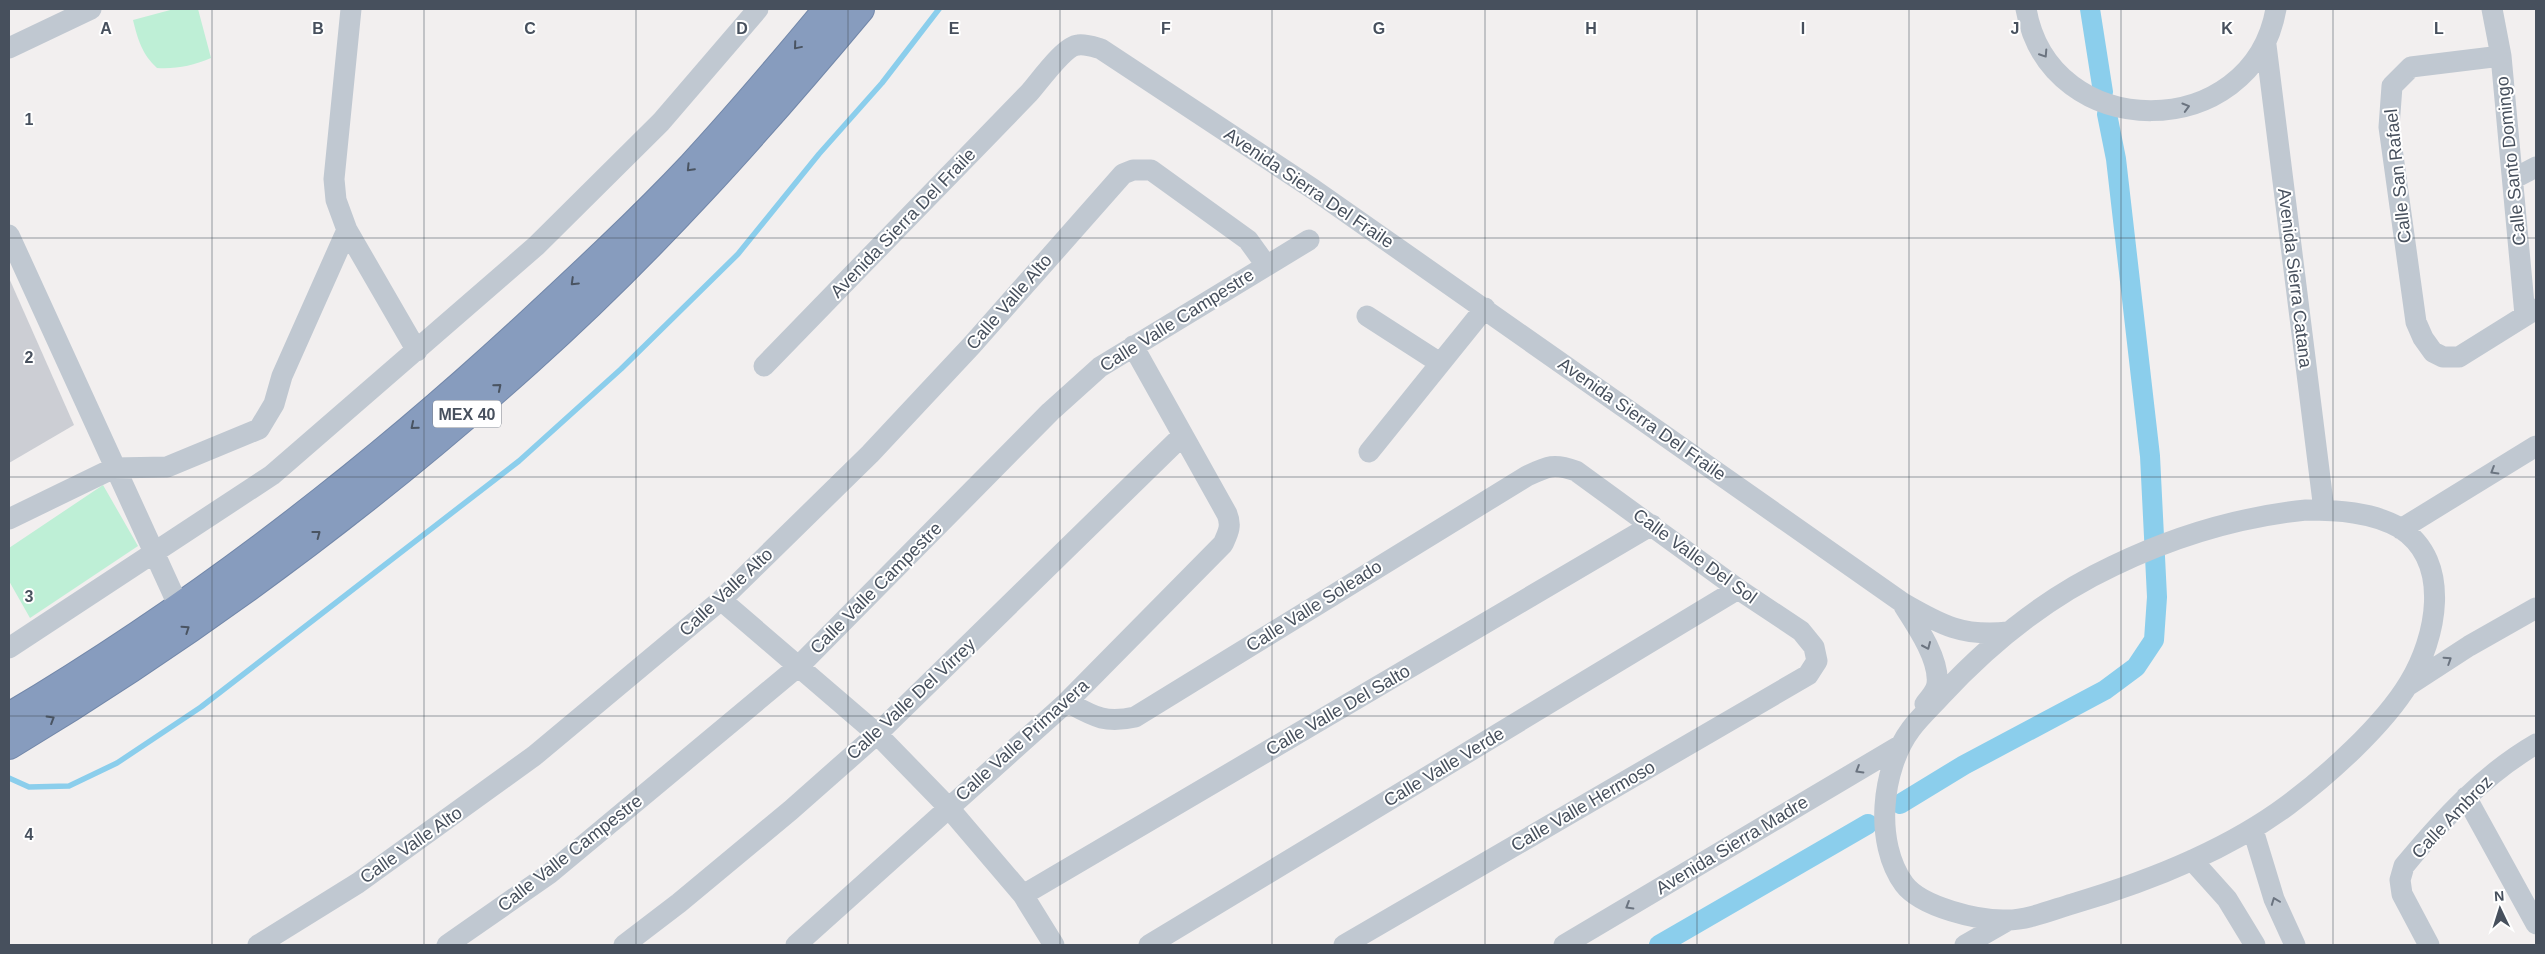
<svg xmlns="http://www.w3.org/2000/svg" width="2545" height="954" font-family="Helvetica,sans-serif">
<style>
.garden{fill:#beefd6}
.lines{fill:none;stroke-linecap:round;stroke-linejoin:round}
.stream{stroke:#8bceec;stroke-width:5.5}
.canal{stroke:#8bceec;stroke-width:20}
.building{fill:#ccced4}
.highway-casing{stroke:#7287a9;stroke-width:30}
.minor{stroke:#c0c8d1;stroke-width:21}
.highway{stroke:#879cbe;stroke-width:28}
.oneway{stroke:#4a5462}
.oneway2{stroke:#6b7480}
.grid{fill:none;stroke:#47505d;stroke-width:1;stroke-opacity:0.55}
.labels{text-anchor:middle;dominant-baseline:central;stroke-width:4;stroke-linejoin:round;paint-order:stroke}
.shield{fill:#fff;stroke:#7e848e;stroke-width:1}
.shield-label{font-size:16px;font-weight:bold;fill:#47505d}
.street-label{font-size:18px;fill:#47505d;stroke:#fff}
.grid-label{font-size:16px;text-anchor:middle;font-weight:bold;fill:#47505d;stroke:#fff;stroke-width:4;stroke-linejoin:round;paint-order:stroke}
</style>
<rect width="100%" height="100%" fill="#f2efef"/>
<path class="garden" d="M 174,9 L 198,9 L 211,58 C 192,66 177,69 157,68 C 142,54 138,40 133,20 Z
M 103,485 L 138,546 L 30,618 L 9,581 L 9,548 Z"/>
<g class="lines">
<path class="stream" d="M 9,778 L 29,787 L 69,786 L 117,763 L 201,707 L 519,461 L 621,369 L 738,254 L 819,154 L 882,83 L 939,9"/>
<path class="canal" d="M 2090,9 L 2103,92
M 1900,804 L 1964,765 L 2105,690 L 2136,667 L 2154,640 L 2157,597 L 2150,456 L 2116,159 L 2107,114
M 1659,945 L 1868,824"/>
</g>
<path class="building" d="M 9,278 L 74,425 L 9,463 Z"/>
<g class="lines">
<g class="highway-casing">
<path id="highway" d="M 9,717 C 196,606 368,473 527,326 C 583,274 640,221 692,166 C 739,115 784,62 828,9
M 9,745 C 193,634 369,504 529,360 C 649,253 757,132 860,9"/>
</g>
<path class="minor" d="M 351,9 L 334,179 L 336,200 L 347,230 L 417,351
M 2026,9 C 2050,145 2252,144 2276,9
M 2492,9 L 2501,56 L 2525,315
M 2266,45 L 2324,510
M 9,48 L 91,9
M 2501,56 L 2411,67 L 2392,86 L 2389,127 L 2416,322 L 2423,338 L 2433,352 L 2443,357 L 2459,357 L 2536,309
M 2513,179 L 2536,167
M 9,235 L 179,607
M 1367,316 L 1440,363
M 764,366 L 1029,93 C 1039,82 1064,46 1078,45 C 1086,44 1094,47 1101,49 L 1313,189 L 1903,603 C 1941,625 1963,637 2008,632
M 1369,452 L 1485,308
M 2306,510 C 2336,510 2373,512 2400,528 C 2453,562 2436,639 2409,683 C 2383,726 2328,775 2288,805 C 2225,852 2147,882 2072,904 C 2052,910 2028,920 2007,920 C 1979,921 1921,907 1904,884 C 1874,843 1881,769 1911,729 C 1920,717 1931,707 1941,696 C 1990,643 2047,597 2113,566 C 2173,537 2239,517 2306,510 Z
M 9,519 L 114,468 L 167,467 L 259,429 L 274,404 L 282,376 L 347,230
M 2401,529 L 2536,446
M 721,600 L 877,734 L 948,807 L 1023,895 L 1054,945
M 1904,606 C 1917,626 1940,660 1937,684 C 1936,691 1929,699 1925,704
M 9,648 L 272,475 L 536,246 L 661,122 L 758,9
M 2409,685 L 2469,646 L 2536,608
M 1067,702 C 1093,716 1104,724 1135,717 L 1527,476 C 1548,466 1554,463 1576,471 L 1738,589 L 1801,631 L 1814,647 L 1817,661 L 1808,675 L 1344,945
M 2466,797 L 2536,924
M 2253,830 L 2274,899 L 2295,945
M 2192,860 L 2227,899 L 2255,945
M 1023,895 L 1652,525
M 258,945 L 358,883 L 534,756 L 721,600 L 870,454 L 972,345 L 1123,174 L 1133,170 L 1151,170 L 1248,240 L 1266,265
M 447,945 L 549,874 L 800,665 L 1050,412 L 1100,367 L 1309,240
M 624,945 L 679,903 L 791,810 L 877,734 L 1183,435
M 796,945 L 1067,702 L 1223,544 C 1228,533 1232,526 1227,514 L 1133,346
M 1149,945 L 1738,589
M 1564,945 L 1901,745
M 1965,945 L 2007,921
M 2429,945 L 2402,894 L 2400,880 L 2404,866 C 2442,820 2484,774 2536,744"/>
<use href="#highway" class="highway"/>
</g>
<defs><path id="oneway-chevron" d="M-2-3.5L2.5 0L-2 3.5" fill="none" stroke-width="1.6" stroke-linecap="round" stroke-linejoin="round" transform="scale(1.25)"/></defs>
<g class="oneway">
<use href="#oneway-chevron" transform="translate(797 46) rotate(130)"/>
<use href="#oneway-chevron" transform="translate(690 168) rotate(134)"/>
<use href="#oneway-chevron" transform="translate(574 282) rotate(136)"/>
<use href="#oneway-chevron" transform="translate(498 387) rotate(-40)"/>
<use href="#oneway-chevron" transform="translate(414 426) rotate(140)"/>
<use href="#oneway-chevron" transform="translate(317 534) rotate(-37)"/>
<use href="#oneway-chevron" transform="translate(186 629) rotate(-34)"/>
<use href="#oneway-chevron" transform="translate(51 719) rotate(-31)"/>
</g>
<g class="oneway2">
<use href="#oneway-chevron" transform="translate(2044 54) rotate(57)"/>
<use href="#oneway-chevron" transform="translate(2186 107) rotate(-16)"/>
<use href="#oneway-chevron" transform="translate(2494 471) rotate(149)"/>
<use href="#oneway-chevron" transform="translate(1927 646) rotate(66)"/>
<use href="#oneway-chevron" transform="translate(2448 660) rotate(-33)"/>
<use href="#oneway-chevron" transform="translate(1859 770) rotate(149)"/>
<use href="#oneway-chevron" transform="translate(2275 901) rotate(-111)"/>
<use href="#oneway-chevron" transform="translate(1629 906) rotate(149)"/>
</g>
<path class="grid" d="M 212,9 L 212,945M 424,9 L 424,945M 636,9 L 636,945M 848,9 L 848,945M 1060,9 L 1060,945M 1272,9 L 1272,945M 1485,9 L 1485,945M 1697,9 L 1697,945M 1909,9 L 1909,945M 2121,9 L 2121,945M 2333,9 L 2333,945M 9,238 L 2536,238M 9,477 L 2536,477M 9,716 L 2536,716"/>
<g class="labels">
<rect class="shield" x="433" y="400.5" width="68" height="27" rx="4"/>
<g class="shield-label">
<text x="467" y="414">MEX 40</text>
</g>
<g class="street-label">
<text transform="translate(2511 161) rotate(-96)">Calle Santo Domingo</text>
<text transform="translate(2398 176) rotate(-96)">Calle San Rafael</text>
<text transform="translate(1309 188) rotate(34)">Avenida Sierra Del Fraile</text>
<text transform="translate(903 223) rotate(-46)">Avenida Sierra Del Fraile</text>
<text transform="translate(2295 278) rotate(83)">Avenida Sierra Catana</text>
<text transform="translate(1009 302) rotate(-49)">Calle Valle Alto</text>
<text transform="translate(1177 320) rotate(-32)">Calle Valle Campestre</text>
<text transform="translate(1642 419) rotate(35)">Avenida Sierra Del Fraile</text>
<text transform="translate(1695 556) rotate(36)">Calle Valle Del Sol</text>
<text transform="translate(876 588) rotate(-45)">Calle Valle Campestre</text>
<text transform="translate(726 592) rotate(-43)">Calle Valle Alto</text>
<text transform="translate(1314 606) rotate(-32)">Calle Valle Soleado</text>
<text transform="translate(911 699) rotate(-43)">Calle Valle Del Virrey</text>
<text transform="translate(1338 710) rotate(-30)">Calle Valle Del Salto</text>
<text transform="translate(1022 740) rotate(-42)">Calle Valle Primavera</text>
<text transform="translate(1444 767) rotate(-31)">Calle Valle Verde</text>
<text transform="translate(1583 806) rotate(-30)">Calle Valle Hermoso</text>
<text transform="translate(2452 817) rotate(-46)">Calle Ambroz</text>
<text transform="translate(411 845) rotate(-35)">Calle Valle Alto</text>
<text transform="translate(1732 845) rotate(-31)">Avenida Sierra Madre</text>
<text transform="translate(570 853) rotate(-38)">Calle Valle Campestre</text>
</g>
</g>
<g class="grid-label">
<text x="106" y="34">A</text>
<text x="318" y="34">B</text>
<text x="530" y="34">C</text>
<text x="742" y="34">D</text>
<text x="954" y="34">E</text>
<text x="1166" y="34">F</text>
<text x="1379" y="34">G</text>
<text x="1591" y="34">H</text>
<text x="1803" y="34">I</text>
<text x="2015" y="34">J</text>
<text x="2227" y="34">K</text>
<text x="2439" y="34">L</text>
<text x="29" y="125">1</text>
<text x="29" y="363">2</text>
<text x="29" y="602">3</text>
<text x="29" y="840">4</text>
</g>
<rect width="2545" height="954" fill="none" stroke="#47505d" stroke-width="20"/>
<g transform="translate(2500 909) rotate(356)" stroke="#ffffff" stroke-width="4" paint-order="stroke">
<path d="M0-4L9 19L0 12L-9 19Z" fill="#47505d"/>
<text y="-8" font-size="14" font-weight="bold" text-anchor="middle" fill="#47505d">N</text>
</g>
</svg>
